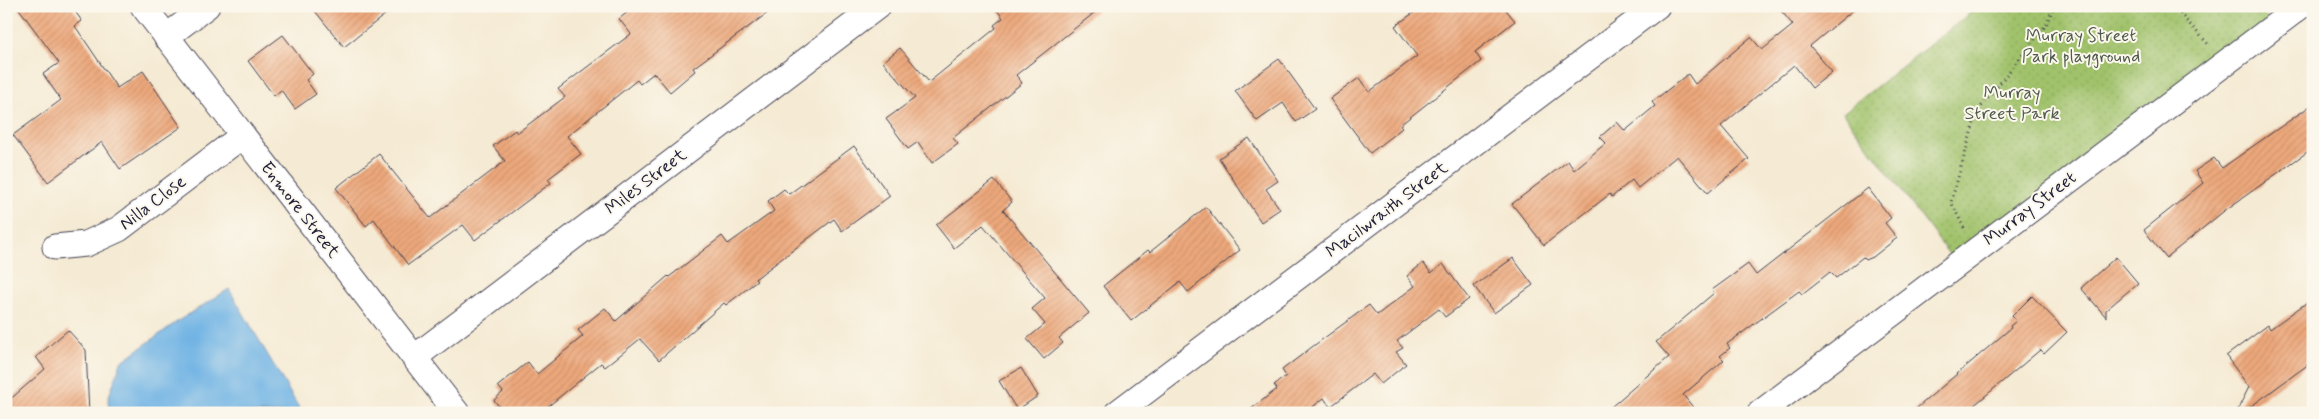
<svg xmlns="http://www.w3.org/2000/svg" width="2319" height="419" font-family="Mynerve,sans-serif">
<style>
.park{fill:url(#park-dots);stroke:#617253}
.water{fill:#6eb2e4;stroke:#486a90}
.building{fill:url(#building-hatch)}
.lines{fill:none;stroke-linecap:round;stroke-linejoin:round}
.street-casing{stroke:#424052;stroke-width:27}
.path{stroke:#424052;stroke-width:3;stroke-dasharray:1 4;stroke-linecap:butt}
.street{stroke:#fff;stroke-width:25}
.labels{text-anchor:middle;dominant-baseline:central;stroke-width:4;stroke-linejoin:round;paint-order:stroke}
.park-label{font-size:18px;fill:#4e5a4c;stroke:#fbf7ec}
.street-label{font-size:18px;fill:#22223b;stroke:#fbf7ec}
</style>
<defs>
<pattern id="park-dots" width="8" height="8" patternUnits="userSpaceOnUse" patternTransform="scale(1.25)"><rect width="8" height="8" fill="#a0c26b"/><path d="M2 2h.1M6 6h.1" fill="none" stroke="#8aa65e" stroke-width="1.8" stroke-linecap="round"/></pattern>
<pattern id="building-hatch" width="6" height="6" patternUnits="userSpaceOnUse" patternTransform="scale(1.25)"><rect width="6" height="6" fill="#eda87b"/><path d="M-1 1l2-2M0 6l6-6M5 7l2-2" fill="none" stroke="#cb906b"/></pattern>
</defs>
<rect width="100%" height="100%" fill="#fbf7ec"/>
<filter id="ink" filterUnits="userSpaceOnUse"><feTurbulence type="fractalNoise" baseFrequency=".02" numOctaves="2"/><feDisplacementMap in="SourceGraphic" scale="10" xChannelSelector="R" yChannelSelector="G"/><feConvolveMatrix kernelMatrix="1 2 1 2 8 2 1 2 1" color-interpolation-filters="sRGB"/></filter>
<filter id="wash" filterUnits="userSpaceOnUse"><feTurbulence type="fractalNoise" baseFrequency=".0096" numOctaves="4" result="noise"/><feDisplacementMap in="SourceGraphic" scale="20" xChannelSelector="R" yChannelSelector="G"/><feGaussianBlur stdDeviation="1.12" result="paint"/><feColorMatrix in="noise" values="0 0 0 0 0 0 0 0 0 0 0 0 0 0 0 0 0 1.4 0 .05"/><feComposite in="paint" operator="in"/></filter>
<g filter="url(#wash)">
<rect width="100%" height="100%" fill="#f5ead3"/>
<path class="park" d="M 1979,6 L 2258,6 L 2273,27 L 1957,265 L 1843,113 Z"/>
<path class="water" d="M 229,289 L 302,413 L 109,413 L 108,399 L 121,362 L 178,321 Z"/>
<g id="blocks">
<path class="building" d="M 17,6 L 71,6 L 82,21 L 75,26 L 117,88 L 143,71 L 181,127 L 120,169 L 102,142 L 48,182 L 13,135 L 61,100 L 43,74 L 59,63 Z
M 311,6 L 396,6 L 344,47 Z
M 635,6 L 777,6 L 693,68 L 695,71 L 670,92 L 654,73 L 640,84 L 637,80 L 567,136 L 581,154 L 548,179 L 551,183 L 475,240 L 463,225 L 408,265 L 374,219 L 366,226 L 336,188 L 379,154 L 430,218 L 505,161 L 493,146 L 515,130 L 517,133 L 565,97 L 558,89 L 631,34 L 619,19 Z
M 994,6 L 1103,6 L 1016,75 L 1022,83 L 953,138 L 958,144 L 932,163 L 918,142 L 908,149 L 886,119 L 915,98 L 883,62 L 900,48 L 929,82 L 996,28 L 994,25 L 1003,18 Z
M 1423,6 L 1503,6 L 1515,21 L 1475,52 L 1481,61 L 1400,125 L 1402,128 L 1370,153 L 1330,99 L 1359,78 L 1369,92 L 1417,56 L 1395,26 Z
M 1777,6 L 1858,6 L 1810,46 L 1832,72 L 1812,88 L 1794,65 L 1721,126 L 1749,159 L 1708,193 L 1677,156 L 1638,188 L 1632,180 L 1612,197 L 1610,194 L 1544,245 L 1512,204 L 1568,161 L 1574,170 L 1606,143 L 1600,137 L 1617,122 L 1625,131 L 1655,106 L 1652,102 L 1688,74 L 1695,84 L 1751,37 L 1762,50 L 1793,25 Z
M 283,35 L 313,74 L 306,80 L 316,94 L 295,109 L 281,90 L 274,96 L 248,61 Z
M 1279,59 L 1315,109 L 1296,122 L 1283,103 L 1257,121 L 1235,91 Z
M 2313,104 L 2313,148 L 2224,211 L 2166,258 L 2144,230 L 2203,183 L 2195,171 L 2214,158 L 2222,168 Z
M 1249,138 L 1278,181 L 1266,189 L 1280,209 L 1261,222 L 1219,158 Z
M 854,146 L 890,196 L 842,231 L 834,219 L 755,279 L 757,281 L 726,305 L 724,303 L 659,360 L 640,339 L 605,367 L 601,363 L 540,413 L 504,413 L 494,400 L 503,392 L 498,386 L 528,362 L 537,374 L 583,336 L 578,330 L 605,308 L 616,321 L 668,276 L 669,277 L 722,236 L 728,244 L 774,211 L 768,201 L 784,189 L 789,194 Z
M 994,180 L 1012,202 L 1003,210 L 1089,313 L 1059,338 L 1063,343 L 1044,359 L 1027,339 L 1045,324 L 1032,309 L 1045,298 L 983,225 L 954,248 L 936,225 Z
M 1868,188 L 1891,218 L 1885,223 L 1897,238 L 1873,257 L 1866,260 L 1863,257 L 1836,278 L 1830,272 L 1802,294 L 1799,291 L 1727,344 L 1730,348 L 1720,356 L 1724,360 L 1683,395 L 1698,413 L 1604,413 L 1669,357 L 1656,342 L 1714,293 L 1712,290 L 1748,264 L 1756,275 Z
M 1206,207 L 1240,250 L 1188,292 L 1180,282 L 1131,321 L 1103,286 L 1148,250 L 1150,252 Z
M 2116,257 L 2138,283 L 2106,310 L 2106,317 L 2081,288 Z
M 1513,258 L 1533,285 L 1494,313 L 1474,286 Z
M 1423,263 L 1431,273 L 1443,264 L 1469,299 L 1445,317 L 1439,309 L 1397,341 L 1403,348 L 1396,352 L 1406,364 L 1381,384 L 1373,374 L 1330,407 L 1324,398 L 1305,413 L 1246,413 L 1277,389 L 1274,385 L 1286,376 L 1282,370 L 1312,347 L 1369,305 L 1377,315 L 1415,286 L 1407,276 Z
M 2032,296 L 2067,332 L 2044,354 L 2040,350 L 1965,413 L 1911,413 L 2011,328 L 2010,326 L 2016,321 L 2012,316 Z
M 2313,298 L 2313,361 L 2242,413 L 2236,413 L 2249,387 L 2226,356 L 2268,325 L 2270,329 Z
M 68,330 L 86,350 L 89,413 L 6,413 L 6,403 L 45,369 L 36,357 Z
M 1021,368 L 1038,396 L 1017,410 L 999,381 Z"/>
</g>
</g>
<g filter="url(#ink)">
<use href="#blocks" fill-opacity="0" stroke="#424052" stroke-width="1"/>
<g class="lines">
<g class="street-casing">
<path id="street" d="M 143,6 L 457,413
M 166,37 L 207,6
M 55,247 L 86,244 L 119,229 L 242,136
M 415,357 L 878,6
M 1117,413 L 1657,6
M 1760,413 L 2301,6"/>
</g>
<path class="path" d="M 2173,6 L 2208,44
M 1964,228 L 1951,202 L 1977,112 L 2046,25 L 2054,6"/>
<use href="#street" class="street"/>
</g>
</g>
<g class="labels">
<g class="park-label">
<text x="2081" y="36">Murray Street<tspan x="2081" dy="21">Park playground</tspan></text>
<text x="2012" y="93">Murray<tspan x="2012" dy="21">Street Park</tspan></text>
</g>
<g class="street-label">
<text transform="translate(646 182) rotate(-37)">Miles Street</text>
<text transform="translate(153 203) rotate(-37)">Nilla Close</text>
<text transform="translate(2030 209) rotate(-37)">Murray Street</text>
<text transform="translate(300 210) rotate(52)">Enmore Street</text>
<text transform="translate(1387 210) rotate(-37)">Macilwraith Street</text>
</g>
</g>
<rect width="2319" height="419" fill="none" stroke="#fbf7ec" stroke-width="25"/>
</svg>
